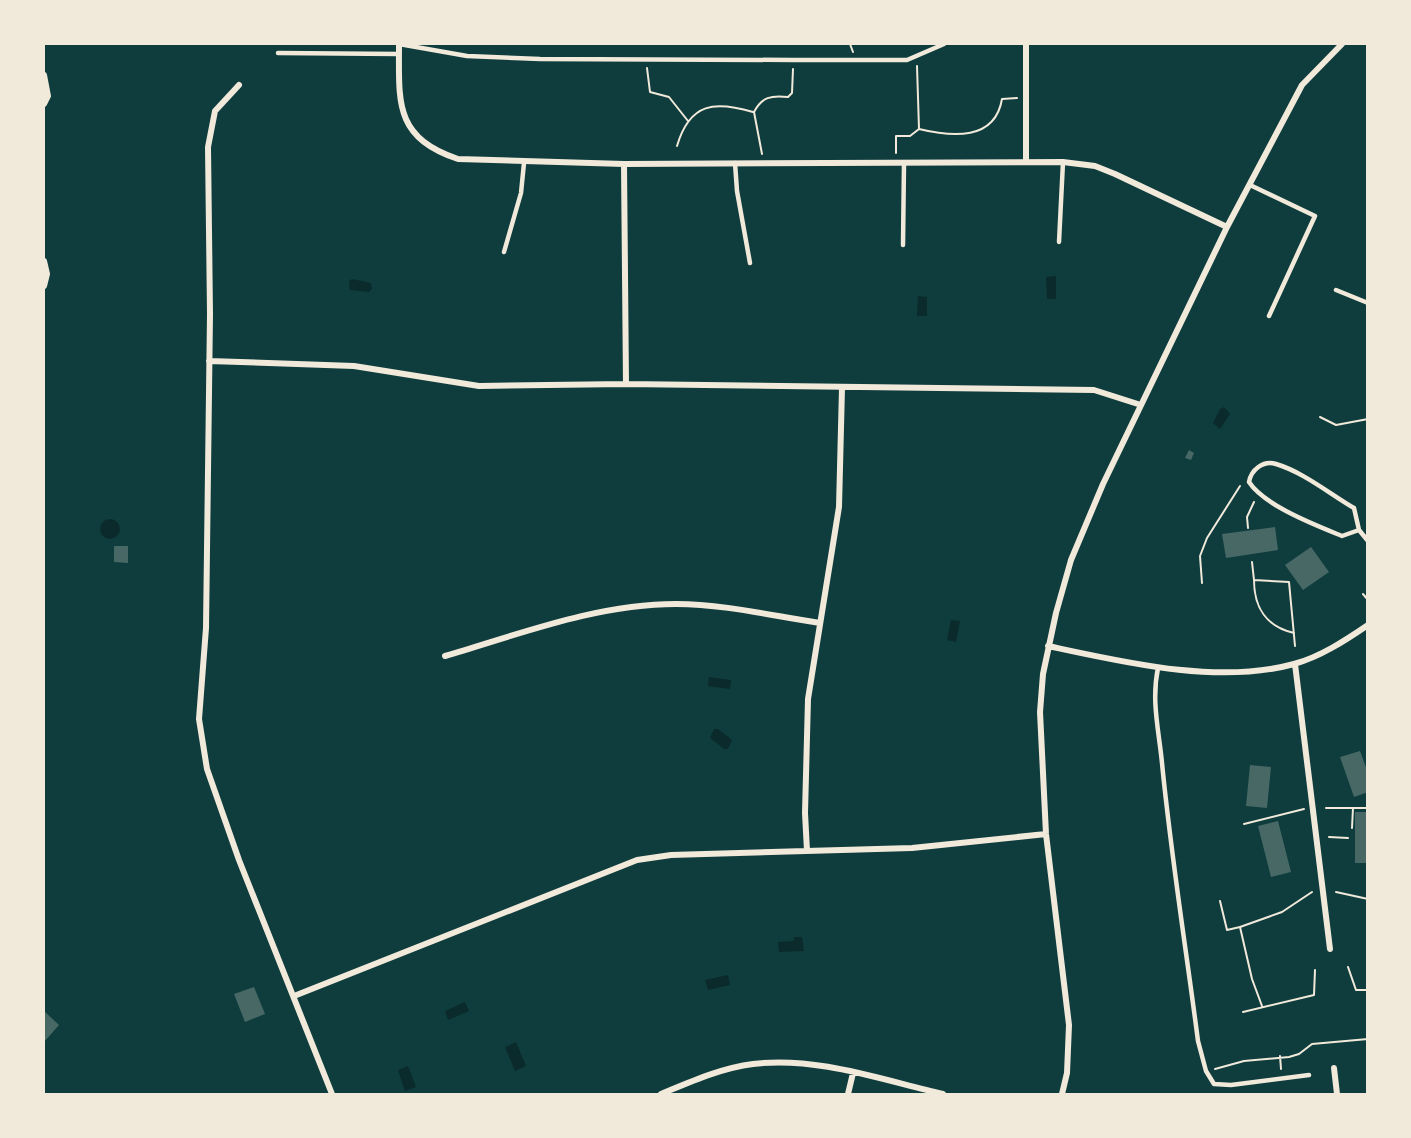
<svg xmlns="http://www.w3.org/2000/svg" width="1411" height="1138" font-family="Jost,sans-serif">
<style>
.water{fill:#0a2a2b}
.building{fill:#486865}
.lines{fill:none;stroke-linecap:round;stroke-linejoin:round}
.path{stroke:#f1e9da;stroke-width:2}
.service{stroke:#f1e9da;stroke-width:4.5}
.minor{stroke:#f1e9da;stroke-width:6}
</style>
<rect width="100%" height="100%" fill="#0f3d3e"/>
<path class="water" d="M 1056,276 L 1056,299 L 1047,299 L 1046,277 Z
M 352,279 L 371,283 L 372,289 L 369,292 L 350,290 L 349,281 Z
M 918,296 L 927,297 L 927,316 L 917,316 Z
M 1224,407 L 1230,414 L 1220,429 L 1213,423 L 1220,409 Z
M100 529a10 10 0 1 1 20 0a10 10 0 1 1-20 0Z
M 951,620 L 960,621 L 956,642 L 947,640 Z
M 709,677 L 731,680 L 730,689 L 708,686 Z
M 714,729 L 718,729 L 732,740 L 728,749 L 724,749 L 710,738 Z
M 794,937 L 802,937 L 804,951 L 779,952 L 778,942 L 794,941 Z
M 728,975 L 730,985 L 708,990 L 705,980 Z
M 465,1002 L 469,1011 L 448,1020 L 445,1011 Z
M 516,1042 L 526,1066 L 515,1071 L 505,1047 Z
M 408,1066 L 416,1087 L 405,1091 L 398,1070 Z"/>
<path class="building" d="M 1189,450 L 1194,453 L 1191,460 L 1185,458 Z
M 1275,527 L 1278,550 L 1226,558 L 1222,534 Z
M 114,546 L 128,546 L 128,563 L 114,562 Z
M 1311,547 L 1329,572 L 1303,590 L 1285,565 Z
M 1360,751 L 1368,773 L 1368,792 L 1354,797 L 1340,757 Z
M 1250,765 L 1271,767 L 1267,808 L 1246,806 Z
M 1355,812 L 1368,812 L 1368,863 L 1355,863 Z
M 1278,821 L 1291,872 L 1271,877 L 1258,826 Z
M 254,987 L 265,1014 L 245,1022 L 234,994 Z
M 44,1011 L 59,1025 L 44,1042 Z"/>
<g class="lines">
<path class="path" d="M 850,44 L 853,52
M 647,68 L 650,92 L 669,97 L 688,121
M 919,129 C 952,137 995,141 1002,99 L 1017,98
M 677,146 C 690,102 715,101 753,112
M 896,153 L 896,136 L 910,136 L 919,129 L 917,66
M 762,154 L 754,112 C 762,97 771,95 788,97 L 792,93 L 793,69
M 1320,417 L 1336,425 L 1368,419
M 1248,528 L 1247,517 L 1254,502
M 1252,562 L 1254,580
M 1202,583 L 1200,556 L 1207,538 L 1240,486
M 1363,594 L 1368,600
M 1294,633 C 1267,627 1254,608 1254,580 L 1289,582 L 1295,646
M 1326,808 L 1368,808
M 1244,824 L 1304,809
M 1352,828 L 1353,808
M 1329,837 L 1348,838
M 1336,892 L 1368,899
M 1220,901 L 1227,930 L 1240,927
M 1348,967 L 1356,990 L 1368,990
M 1262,1006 L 1252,979 L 1240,927 L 1282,912 L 1312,892
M 1243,1012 L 1314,995 L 1315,970
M 1280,1056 L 1281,1069
M 1215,1069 L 1244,1061 L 1289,1057 L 1299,1054 L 1312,1044 L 1368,1039"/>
<path class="service" d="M 399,44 L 467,56 L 540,59 L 794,60 L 907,60 L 944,44
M 278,53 L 399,54
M 735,163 L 737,191 L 750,263
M 1250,185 L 1315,216 L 1269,316
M 1059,242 L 1063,162
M 903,245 L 904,163
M 504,252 L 521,193 L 524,163
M 1336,290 L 1368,303
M 1359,530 L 1342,536 C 1315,525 1265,506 1249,482 C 1251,470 1263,460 1276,464 C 1303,472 1330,494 1354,508 L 1359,530 L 1368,541
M 1158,668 C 1151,701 1159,731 1162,763 C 1171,856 1186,948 1198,1041 L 1206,1071 L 1214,1084 L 1231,1085 L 1309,1075"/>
<path class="minor" d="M 399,44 C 399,103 394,137 458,159 L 624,164 L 1063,162 L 1095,166 L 1115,174 L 1227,227
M 1026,44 L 1026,160
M 44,75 L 48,96 L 44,104
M 239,85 L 215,111 L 208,147 L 210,314 L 206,628 L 199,719 L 207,769 L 239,860 L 332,1094
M 624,164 L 626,384
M 44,261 L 47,274 L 44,286
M 209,361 L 354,366 L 479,386 L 626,384 L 1094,390 L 1141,405
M 1048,646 C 1123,662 1218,685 1294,664 C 1320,657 1346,640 1368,625
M 445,656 C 520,634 597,604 676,604 C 724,604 773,616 820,623
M 1295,664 L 1330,949
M 807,851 L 805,813 L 808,699 L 839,507 L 842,388
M 294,996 L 637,860 L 671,855 L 912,848 L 1046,834
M 1334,1068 L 1337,1094
M 661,1094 C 690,1082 721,1068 753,1064 C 816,1056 882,1080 943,1094
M 848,1094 L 853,1073
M 1062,1094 L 1067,1073 L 1069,1025 L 1046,834 L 1040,712 L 1043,674 L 1056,613 L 1071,560 L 1103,484 L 1227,227 L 1302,85 L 1342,44"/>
</g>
<rect width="1411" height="1138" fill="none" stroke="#f1e9da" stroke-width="90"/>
</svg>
